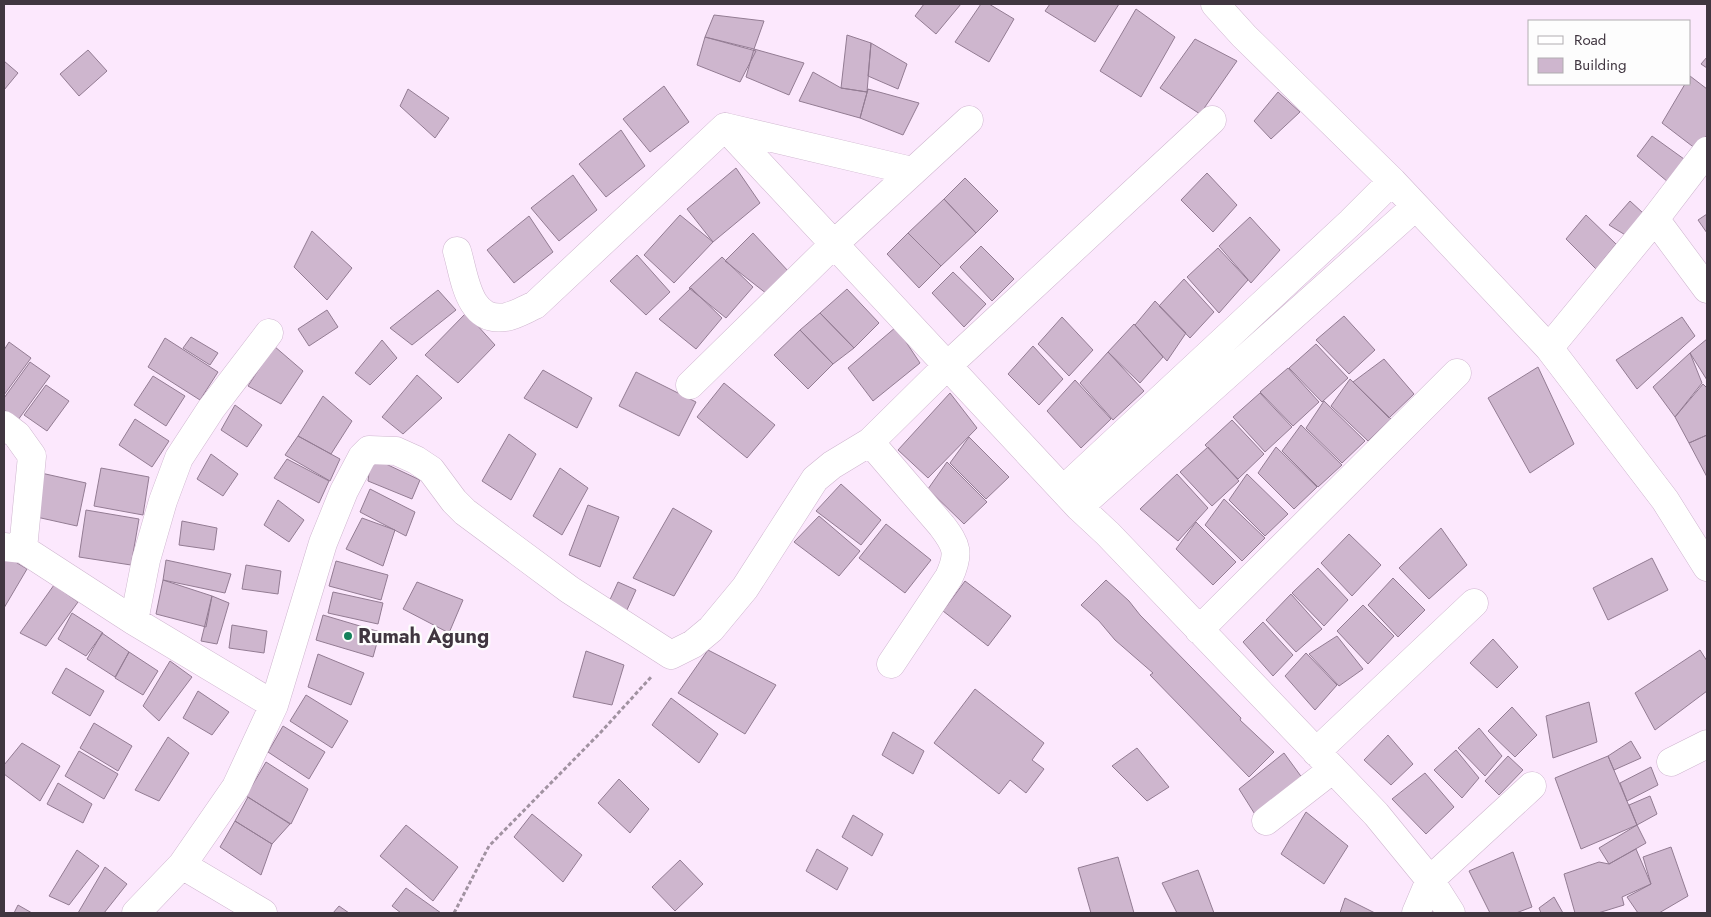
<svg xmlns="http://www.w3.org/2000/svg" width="1711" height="917" font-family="Jost,sans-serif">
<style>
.building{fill:#ceb6ce;stroke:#937c93}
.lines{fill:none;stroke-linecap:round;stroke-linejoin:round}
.street-casing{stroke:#cfb6cf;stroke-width:29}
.path{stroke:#a192a1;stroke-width:3;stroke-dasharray:4 2.5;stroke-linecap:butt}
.street{stroke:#fff;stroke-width:28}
.poi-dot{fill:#14805b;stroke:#fdfdfd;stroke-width:2}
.labels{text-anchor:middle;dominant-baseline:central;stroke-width:4.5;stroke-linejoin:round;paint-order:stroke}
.poi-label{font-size:20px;font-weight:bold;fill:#403640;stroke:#fdfdfd;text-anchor:start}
</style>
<rect width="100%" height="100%" fill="#fce8fd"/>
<path class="building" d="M 924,4 L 961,4 L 936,34 L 915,16 Z
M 981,4 L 989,4 L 1014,19 L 989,62 L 955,42 Z
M 1050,4 L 1119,4 L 1095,42 L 1045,11 Z
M 1136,9 L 1175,37 L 1141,97 L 1100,71 Z
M 714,15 L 764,21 L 754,49 L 705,37 Z
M 847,35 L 871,43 L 867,92 L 841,88 Z
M 705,37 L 756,51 L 740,82 L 697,65 Z
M 1195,39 L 1237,61 L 1200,114 L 1160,88 Z
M 871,43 L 907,64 L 898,89 L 868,76 Z
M 754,49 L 804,63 L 789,95 L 746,77 Z
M 88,50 L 107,71 L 79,96 L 60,74 Z
M 1707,57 L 1707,68 L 1701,64 Z
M 4,61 L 18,73 L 4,90 Z
M 813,72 L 841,88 L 867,92 L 868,89 L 860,118 L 799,101 Z
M 1690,76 L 1707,89 L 1707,135 L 1696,149 L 1662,123 L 1685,84 L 1690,84 Z
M 664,86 L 689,122 L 650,152 L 623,119 Z
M 408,89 L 449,118 L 435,138 L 400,106 Z
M 868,89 L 919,103 L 903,135 L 860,118 Z
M 1278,92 L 1300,112 L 1271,139 L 1254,121 Z
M 621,130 L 645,166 L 606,197 L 579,164 Z
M 1652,136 L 1684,159 L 1668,182 L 1637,156 Z
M 736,168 L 760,203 L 713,242 L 687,209 Z
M 1207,173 L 1237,205 L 1213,232 L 1181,200 Z
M 573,175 L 597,210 L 559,241 L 531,208 Z
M 965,178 L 998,211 L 976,233 L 944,199 Z
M 944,199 L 976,233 L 941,266 L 908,233 Z
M 1630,201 L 1643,213 L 1627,236 L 1609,225 Z
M 1707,214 L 1707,233 L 1698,220 Z
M 680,215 L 713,242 L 674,283 L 644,255 Z
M 1586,215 L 1616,244 L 1596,269 L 1566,239 Z
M 529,216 L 553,252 L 514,283 L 487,250 Z
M 1250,217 L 1280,250 L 1251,283 L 1219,246 Z
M 312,231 L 352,268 L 327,300 L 294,267 Z
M 753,233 L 789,272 L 767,294 L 725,261 Z
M 908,233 L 941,266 L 919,288 L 887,254 Z
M 981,246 L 1014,279 L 992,301 L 960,267 Z
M 1218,248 L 1248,280 L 1219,313 L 1187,277 Z
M 637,255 L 670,292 L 646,315 L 610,281 Z
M 722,257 L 753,287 L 726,318 L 689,288 Z
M 953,272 L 986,304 L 964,327 L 932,293 Z
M 1184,279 L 1214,312 L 1190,338 L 1159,306 Z
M 691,288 L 722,318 L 696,349 L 659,319 Z
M 847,289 L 879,323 L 854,348 L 820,313 Z
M 438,290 L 456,310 L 412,345 L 390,328 Z
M 1155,301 L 1186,333 L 1167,361 L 1135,325 Z
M 327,310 L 338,327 L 309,346 L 298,329 Z
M 466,313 L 495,345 L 458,383 L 425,355 Z
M 820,313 L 854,348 L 833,364 L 800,330 Z
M 1344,316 L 1375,350 L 1349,374 L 1316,340 Z
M 1062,317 L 1093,350 L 1069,376 L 1038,344 Z
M 1682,317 L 1695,336 L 1637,389 L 1616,360 Z
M 1134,324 L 1163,357 L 1140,383 L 1108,352 Z
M 896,327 L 920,363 L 873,401 L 848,368 Z
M 800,330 L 833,364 L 808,389 L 774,355 Z
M 191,337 L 218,353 L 210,365 L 183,348 Z
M 165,338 L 218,372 L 200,400 L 148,367 Z
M 1707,339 L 1707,380 L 1690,353 Z
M 382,340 L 397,358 L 370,385 L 355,373 Z
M 9,342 L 31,358 L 4,395 L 4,350 Z
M 1316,344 L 1348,378 L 1322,402 L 1289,368 Z
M 274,346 L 303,371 L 281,404 L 248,386 Z
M 1033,346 L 1063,379 L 1039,405 L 1008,374 Z
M 1108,352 L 1144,391 L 1113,420 L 1080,383 Z
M 1690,353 L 1702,383 L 1675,417 L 1653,387 Z
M 1384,359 L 1414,394 L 1389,418 L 1353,382 Z
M 30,362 L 50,376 L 18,420 L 4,410 L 4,398 Z
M 1538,367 L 1574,444 L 1530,473 L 1488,398 Z
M 1288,368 L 1319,402 L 1293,426 L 1260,392 Z
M 543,370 L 592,398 L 577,428 L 524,398 Z
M 636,372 L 696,402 L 679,436 L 619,406 Z
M 417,375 L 442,398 L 403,434 L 382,417 Z
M 153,376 L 185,396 L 166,426 L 134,405 Z
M 1350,379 L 1391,419 L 1368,441 L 1331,406 Z
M 1075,380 L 1111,419 L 1081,448 L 1047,411 Z
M 724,383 L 775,425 L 747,458 L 697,417 Z
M 1703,384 L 1707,388 L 1707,435 L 1689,443 L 1675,417 Z
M 46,385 L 69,401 L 47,431 L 24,415 Z
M 950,393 L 977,428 L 928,478 L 898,450 Z
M 1260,393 L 1292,427 L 1265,452 L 1233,417 Z
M 323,396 L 352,421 L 331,454 L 298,436 Z
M 1324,401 L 1365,441 L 1342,463 L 1306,428 Z
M 235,405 L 262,425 L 247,447 L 221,430 Z
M 135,419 L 169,441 L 152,467 L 119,445 Z
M 1232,420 L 1264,454 L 1238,479 L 1205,445 Z
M 1301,425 L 1342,465 L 1318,487 L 1282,451 Z
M 509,434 L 536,454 L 511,500 L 482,481 Z
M 1707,435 L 1707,477 L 1689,443 Z
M 298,436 L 340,459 L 330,481 L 285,455 Z
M 969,437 L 1009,477 L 986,499 L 950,463 Z
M 1208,447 L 1239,481 L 1212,506 L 1180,472 Z
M 1276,447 L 1317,487 L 1294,509 L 1258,473 Z
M 211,454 L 238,474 L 223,496 L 197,479 Z
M 371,457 L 420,480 L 412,499 L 368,481 Z
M 287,459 L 329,481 L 319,503 L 274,478 Z
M 947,462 L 987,502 L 964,524 L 928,489 Z
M 101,468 L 149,477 L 143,515 L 94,506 Z
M 560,468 L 588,488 L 562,535 L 533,516 Z
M 41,473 L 86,483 L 77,526 L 32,516 Z
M 1177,474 L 1208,508 L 1178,541 L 1140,509 Z
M 1247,474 L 1288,514 L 1265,536 L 1229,500 Z
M 841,484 L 881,520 L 861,545 L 816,511 Z
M 370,489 L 415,512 L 406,536 L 360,512 Z
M 1224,499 L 1265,538 L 1242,561 L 1205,525 Z
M 278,500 L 304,520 L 289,542 L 264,525 Z
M 588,505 L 619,517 L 600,567 L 569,555 Z
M 673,508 L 712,531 L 674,596 L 633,578 Z
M 86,510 L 139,519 L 131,565 L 79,557 Z
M 819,516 L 860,551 L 839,576 L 794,542 Z
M 362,518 L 395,530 L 383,566 L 346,549 Z
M 182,521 L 217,528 L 214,550 L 179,545 Z
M 1196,522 L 1236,562 L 1213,585 L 1176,549 Z
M 886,524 L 931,560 L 905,593 L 859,558 Z
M 1441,528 L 1467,565 L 1429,599 L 1399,568 Z
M 1349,534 L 1381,565 L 1352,596 L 1321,563 Z
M 4,555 L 27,569 L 4,608 Z
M 1652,558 L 1668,590 L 1608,620 L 1593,588 Z
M 166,560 L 231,574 L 225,593 L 163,580 Z
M 336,561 L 388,575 L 381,600 L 329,586 Z
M 246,565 L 281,571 L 278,594 L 242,589 Z
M 1318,568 L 1348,600 L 1324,626 L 1292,593 Z
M 1393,578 L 1425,610 L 1398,637 L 1368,605 Z
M 163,580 L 212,596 L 206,627 L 156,614 Z
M 1106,580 L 1129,601 L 1140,615 L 1241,718 L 1240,720 L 1274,752 L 1249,777 L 1150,675 L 1153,673 L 1115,640 L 1099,621 L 1081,605 Z
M 965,581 L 1011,616 L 988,646 L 943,611 Z
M 417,582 L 463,600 L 449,633 L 403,609 Z
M 618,582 L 636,590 L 626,612 L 608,604 Z
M 54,585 L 78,602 L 46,646 L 20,633 Z
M 333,592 L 383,603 L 378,624 L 328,613 Z
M 1291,594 L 1322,629 L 1296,652 L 1266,620 Z
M 212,596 L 229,603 L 217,644 L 201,641 Z
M 1363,605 L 1394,636 L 1368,664 L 1337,631 Z
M 72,613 L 103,633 L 86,656 L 58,639 Z
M 323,615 L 380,632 L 373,657 L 316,640 Z
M 1263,622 L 1293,655 L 1273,676 L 1243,642 Z
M 232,625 L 267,631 L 264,653 L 229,648 Z
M 102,633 L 129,652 L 115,677 L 87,659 Z
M 1337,636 L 1363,669 L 1339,686 L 1309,654 Z
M 1493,639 L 1518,667 L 1497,688 L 1470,663 Z
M 708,650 L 776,685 L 745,734 L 678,693 Z
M 1700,650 L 1707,661 L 1707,691 L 1655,730 L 1635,693 Z
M 586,651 L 624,665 L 612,705 L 573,697 Z
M 129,652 L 158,671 L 143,695 L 115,678 Z
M 1306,653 L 1337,685 L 1315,710 L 1285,676 Z
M 318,654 L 364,673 L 351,705 L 308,687 Z
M 170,661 L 192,677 L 159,721 L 143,706 Z
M 66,668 L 104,691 L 90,716 L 52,693 Z
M 975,689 L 1044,743 L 1032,760 L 1044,769 L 1026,793 L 1010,780 L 999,794 L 934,743 Z
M 198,691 L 229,712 L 212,735 L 183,718 Z
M 306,695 L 348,721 L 332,748 L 290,721 Z
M 671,698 L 718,734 L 699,763 L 652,725 Z
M 1589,702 L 1597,742 L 1553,758 L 1546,716 Z
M 1512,707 L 1537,735 L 1515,757 L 1488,731 Z
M 94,723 L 132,746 L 118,771 L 80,748 Z
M 283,726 L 325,752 L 309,779 L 268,752 Z
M 1479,728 L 1502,756 L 1485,776 L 1458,748 Z
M 893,732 L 924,751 L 913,774 L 882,755 Z
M 1388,735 L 1413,764 L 1391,785 L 1364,760 Z
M 168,737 L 189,753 L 159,801 L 135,790 Z
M 1631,741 L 1641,758 L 1614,770 L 1608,756 Z
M 22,743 L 60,766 L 40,801 L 4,774 L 4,765 Z
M 1137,748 L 1169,787 L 1147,801 L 1112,766 Z
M 1456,750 L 1479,778 L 1462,798 L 1434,770 Z
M 79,751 L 118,774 L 104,799 L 65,776 Z
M 1284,753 L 1303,779 L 1256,816 L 1239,789 Z
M 1508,756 L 1523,770 L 1499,795 L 1485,781 Z
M 1608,756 L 1637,825 L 1581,849 L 1555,778 Z
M 266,762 L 308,789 L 291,824 L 246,796 Z
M 1651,767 L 1658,785 L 1627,801 L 1620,783 Z
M 1425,773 L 1454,807 L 1426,834 L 1392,799 Z
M 619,779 L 649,809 L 630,833 L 598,803 Z
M 58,783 L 92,804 L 83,823 L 47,804 Z
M 1650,796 L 1657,814 L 1637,825 L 1629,805 Z
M 248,797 L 290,824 L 272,844 L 235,821 Z
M 1306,812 L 1348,846 L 1324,884 L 1281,854 Z
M 532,814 L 582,855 L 563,882 L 514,837 Z
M 853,815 L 883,834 L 872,856 L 842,837 Z
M 235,821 L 272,844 L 261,875 L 220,847 Z
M 406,825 L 458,867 L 433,901 L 380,856 Z
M 1637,825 L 1646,843 L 1609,864 L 1599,848 Z
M 1671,847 L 1688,896 L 1659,913 L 1638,913 L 1627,897 L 1651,884 L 1643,857 Z
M 817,849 L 848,868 L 837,890 L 806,871 Z
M 1636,849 L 1651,884 L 1622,897 L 1624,905 L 1598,913 L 1575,913 L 1564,874 L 1599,862 L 1609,864 Z
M 77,850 L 99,866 L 69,905 L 49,896 Z
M 1513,852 L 1532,907 L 1516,913 L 1490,913 L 1469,871 Z
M 1118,857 L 1134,913 L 1091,913 L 1078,868 Z
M 680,860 L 703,884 L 675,911 L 652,887 Z
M 105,867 L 127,884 L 104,913 L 78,913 Z
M 1198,870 L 1214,913 L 1177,913 L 1162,883 Z
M 406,888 L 441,913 L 401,913 L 392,906 Z
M 1554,897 L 1563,913 L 1541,913 L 1539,908 Z
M 1345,898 L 1375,913 L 1340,913 Z
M 18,905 L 32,913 L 14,913 Z
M 339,906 L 349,913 L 333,913 Z"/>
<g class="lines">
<g class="street-casing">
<path id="street" d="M 1215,4 L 1244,36 L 1392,181 L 1549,348 L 1665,500 L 1707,567
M 725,127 L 1079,507 L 1108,534 L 1376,814 L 1430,880 L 1451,913
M 725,127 L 912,171
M 1655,219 L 1707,289
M 457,251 C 465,278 468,323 506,317 C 516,315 526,309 535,305 L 725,127
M 1549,348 L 1655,219 L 1707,151
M 690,385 L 834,244 L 969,120
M 4,425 L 17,435 L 32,456 L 23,549
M 870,442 L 942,526 C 957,546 960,553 949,577 L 891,664
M 1064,489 L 1351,222 L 1392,181
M 1079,507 L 1415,207
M 4,547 L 23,549 L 134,621 L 274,705
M 134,621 L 146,560 L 163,501 L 179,458 L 211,409 L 269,333
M 1199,630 L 1457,373
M 1316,752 L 1474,603
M 1671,762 L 1707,744
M 1266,821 L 1333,769
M 136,913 L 182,865
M 263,913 L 182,865 L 236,787 L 274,705 L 323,543 L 344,491 L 362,457 L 369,450 L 396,451 L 416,460 L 431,470 L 454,501 L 465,512 L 570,590 L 671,655 L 693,644 L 711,629 L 745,588 L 815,479 L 832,465 L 870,442 L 947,366 L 1212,120
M 1416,913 L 1430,880 L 1532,786"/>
</g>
<path class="path" d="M 454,913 L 489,846 L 601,732 L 652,676"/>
<use href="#street" class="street"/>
</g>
<circle class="poi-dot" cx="348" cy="636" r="5"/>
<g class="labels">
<g class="poi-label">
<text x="358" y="636">Rumah Agung</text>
</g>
</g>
<rect width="1711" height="917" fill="none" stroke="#403640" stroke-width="10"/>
<rect x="1528" y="20" width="162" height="65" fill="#fdfdfd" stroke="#b1adb1"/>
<rect x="1538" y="36" width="25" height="8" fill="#ffffff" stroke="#b1adb1"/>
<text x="1574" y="45" font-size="15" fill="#403640">Road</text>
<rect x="1538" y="58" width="25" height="15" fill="#ceb6ce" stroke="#b1adb1"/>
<text x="1574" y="70" font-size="15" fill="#403640">Building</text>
</svg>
